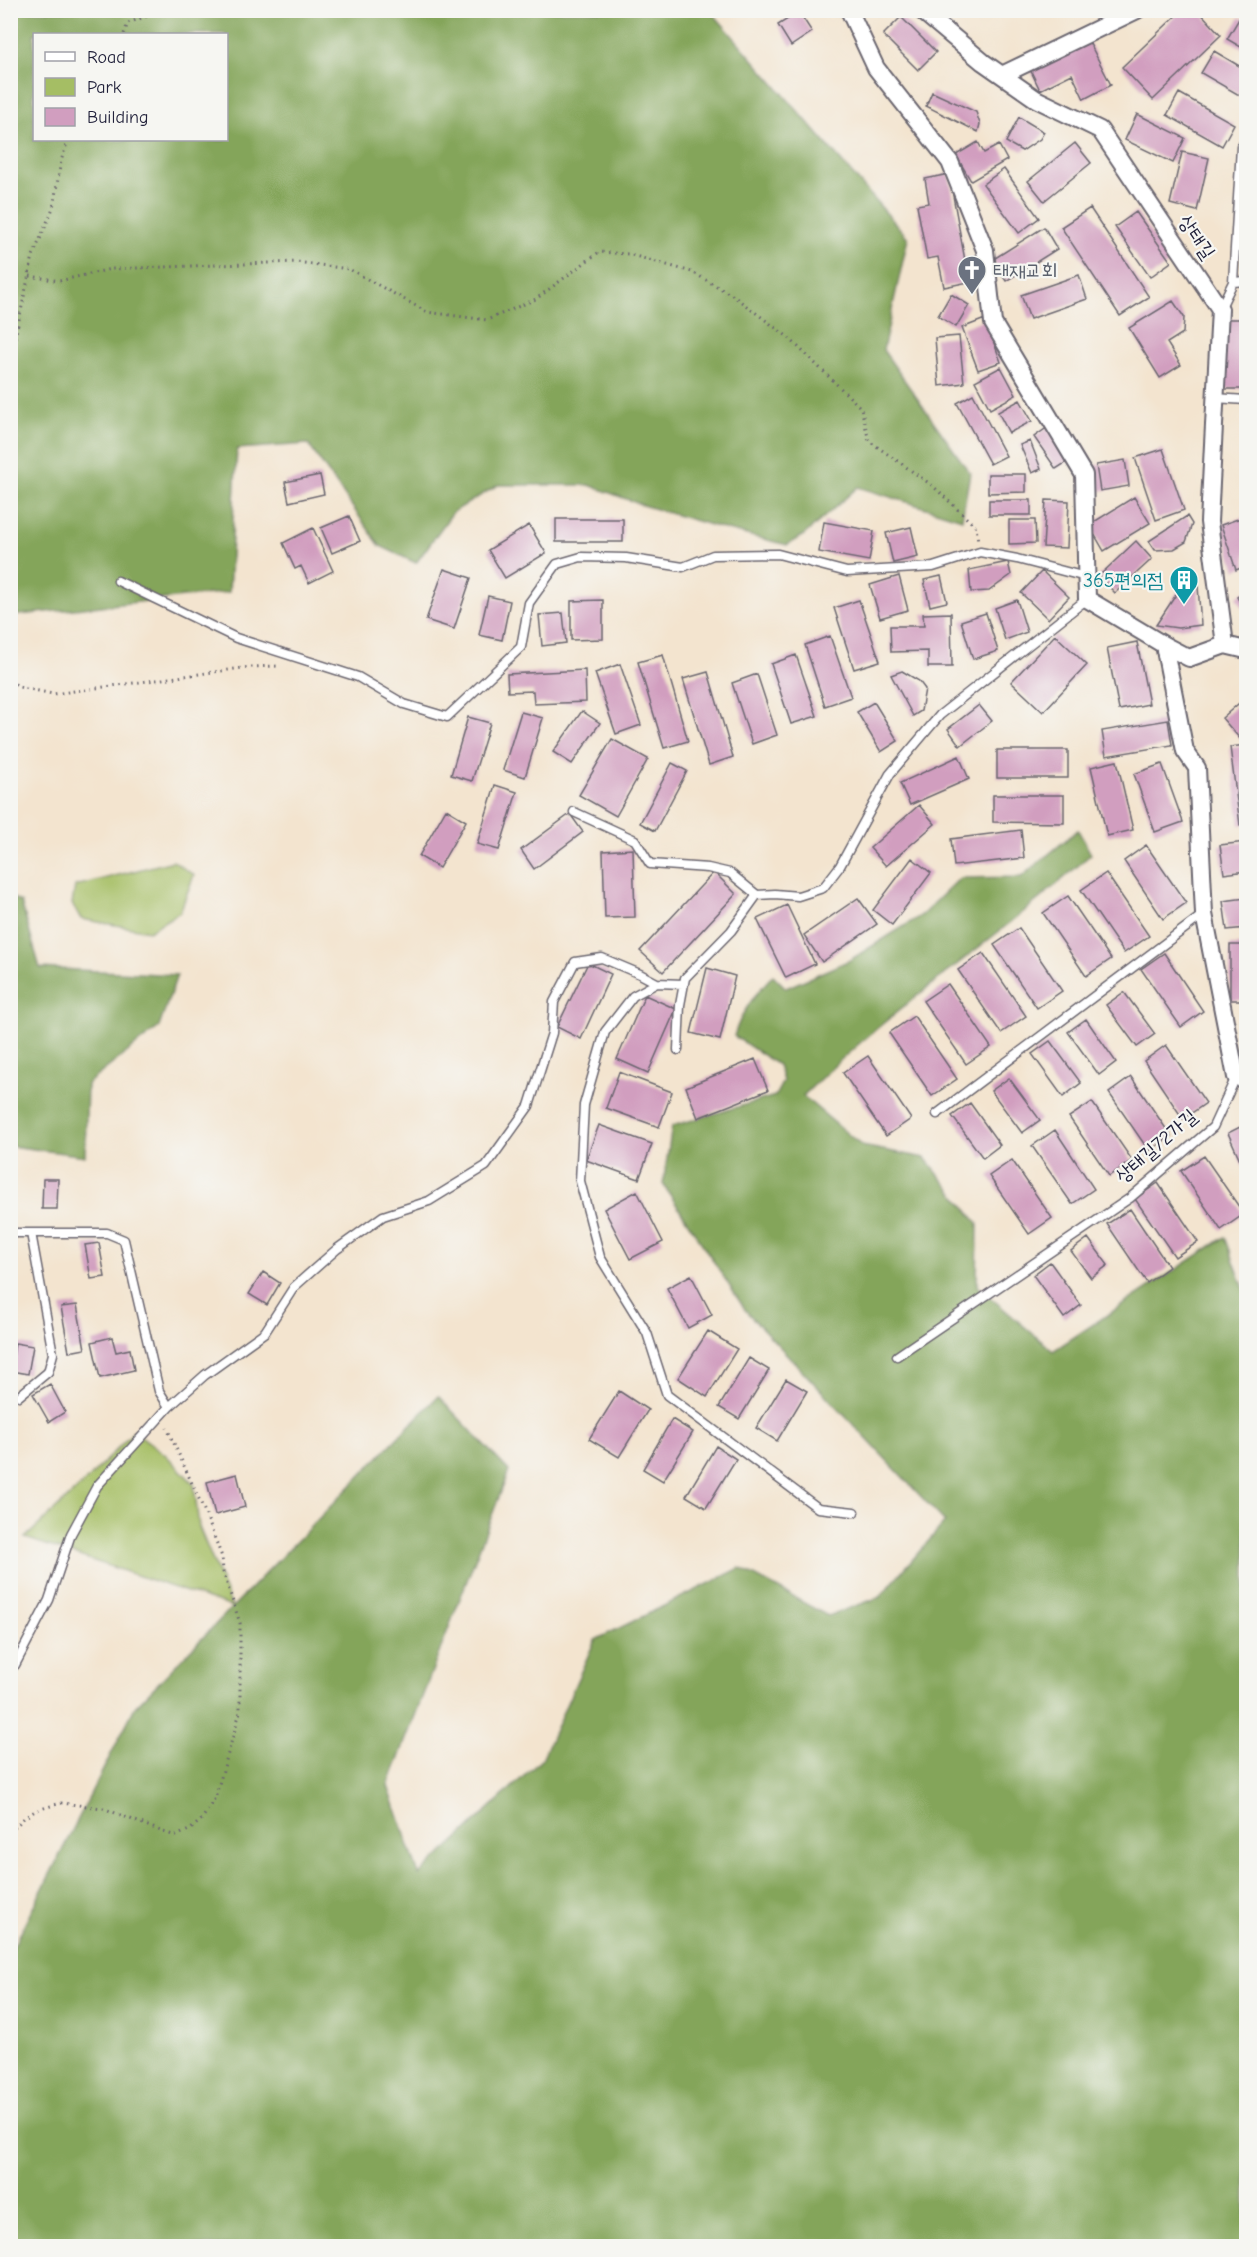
<svg xmlns="http://www.w3.org/2000/svg" width="1257" height="2257" font-family="'Comic Neue','Poor Story',sans-serif">
<style>
.green{fill:#a5be64;stroke:#647050;stroke-width:1.5}
.forest{fill:#84a55a;stroke:#53644a;stroke-width:1.5;fill-rule:evenodd}
.building{fill:#d19ebf}
.lines{fill:none;stroke-linecap:round;stroke-linejoin:round}
.service-casing{stroke:#6b666f;stroke-width:11}
.minor-casing{stroke:#6b666f;stroke-width:20}
.path{stroke:#6b666f;stroke-width:3;stroke-dasharray:1.5 4.5;stroke-linecap:butt}
.service{stroke:#fff;stroke-width:8}
.minor{stroke:#fff;stroke-width:16}
.labels{text-anchor:middle;dominant-baseline:central;stroke-width:4.5;stroke-linejoin:round;paint-order:stroke}
.street-label{font-size:20px;fill:#22223b;stroke:#f6f6f2}
.worship-label{font-size:20px;fill:#5b616d;stroke:#f6f6f2;text-anchor:start}
.culture-label{font-size:20px;fill:#0d838f;stroke:#f6f6f2;text-anchor:end}
</style>
<rect width="100%" height="100%" fill="#f6f6f2"/>
<filter id="ink" filterUnits="userSpaceOnUse"><feTurbulence type="fractalNoise" baseFrequency=".0167" numOctaves="2"/><feDisplacementMap in="SourceGraphic" scale="12" xChannelSelector="R" yChannelSelector="G"/><feConvolveMatrix kernelMatrix="1 2 1 2 8 2 1 2 1" color-interpolation-filters="sRGB"/></filter>
<filter id="wash" filterUnits="userSpaceOnUse"><feTurbulence type="fractalNoise" baseFrequency=".008" numOctaves="4" result="noise"/><feDisplacementMap in="SourceGraphic" scale="24" xChannelSelector="R" yChannelSelector="G"/><feGaussianBlur stdDeviation="1.35" result="paint"/><feColorMatrix in="noise" values="0 0 0 0 0 0 0 0 0 0 0 0 0 0 0 0 0 1.4 0 .05"/><feComposite in="paint" operator="in"/></filter>
<g filter="url(#wash)">
<rect width="100%" height="100%" fill="#f3e4cf"/>
<path class="green" d="M 173,861 L 194,875 L 180,912 L 149,931 L 81,919 L 72,904 L 75,886 Z
M 134,1431 L 166,1455 L 194,1484 L 199,1527 L 232,1607 L 25,1538 L 92,1475 Z"/>
<path class="forest" d="M 10,11 L 711,11 L 908,238 L 883,350 L 970,473 L 962,519 L 858,487 L 804,535 L 787,545 L 731,531 L 642,505 L 589,485 L 498,485 L 453,512 L 416,563 L 380,546 L 308,444 L 237,449 L 229,592 L 11,616 ZM 34,34 L 226,34 L 226,140 L 34,140 Z
M 1078,830 L 1091,854 C 999,939 892,1006 803,1096 L 862,1146 L 925,1158 L 978,1223 L 977,1286 L 1053,1351 L 1225,1237 L 1246,1294 L 1246,2246 L 11,2246 L 10,1953 L 135,1707 L 438,1396 L 509,1471 L 388,1786 L 419,1875 L 542,1759 L 595,1640 L 740,1568 L 828,1616 L 880,1597 L 945,1522 L 746,1311 L 663,1184 L 672,1126 L 775,1096 L 783,1081 L 778,1065 L 734,1036 C 741,1012 756,993 773,975 L 786,988 L 850,960 L 922,915 L 960,878 L 1021,877 Z
M 10,897 L 21,902 L 40,968 L 177,975 L 159,1027 L 87,1084 L 85,1156 L 11,1146 Z"/>
<g id="blocks">
<path class="building" d="M 1182,10 L 1198,10 L 1221,35 L 1153,100 L 1122,67 Z
M 799,12 L 812,32 L 791,46 L 778,25 Z
M 901,17 L 936,52 L 918,70 L 883,35 Z
M 1240,17 L 1246,21 L 1246,50 L 1227,39 Z
M 1087,38 L 1111,85 L 1084,99 L 1072,74 L 1040,90 L 1029,67 Z
M 1214,51 L 1246,70 L 1246,99 L 1201,73 Z
M 932,92 L 976,112 L 980,124 L 978,132 L 926,106 Z
M 1179,93 L 1234,124 L 1222,146 L 1167,115 Z
M 1137,114 L 1185,138 L 1173,163 L 1125,140 Z
M 1019,117 L 1044,132 L 1040,139 L 1022,151 L 1006,142 Z
M 978,142 L 984,153 L 999,145 L 1007,160 L 971,181 L 956,155 Z
M 1075,143 L 1091,163 L 1044,201 L 1028,181 Z
M 1182,152 L 1209,158 L 1197,211 L 1170,204 Z
M 1004,169 L 1039,218 L 1019,233 L 983,184 Z
M 949,174 L 969,282 L 944,287 L 938,257 L 927,259 L 917,205 L 929,203 L 925,179 Z
M 1090,208 L 1149,297 L 1120,316 L 1061,227 Z
M 1242,211 L 1246,211 L 1246,238 L 1241,237 Z
M 1136,212 L 1171,262 L 1150,277 L 1115,227 Z
M 1044,227 L 1057,249 L 1006,281 L 992,260 Z
M 1079,275 L 1087,299 L 1030,319 L 1021,295 Z
M 951,294 L 969,305 L 956,327 L 938,316 Z
M 1173,301 L 1184,317 L 1183,333 L 1167,343 L 1181,365 L 1160,378 L 1129,328 Z
M 985,319 L 1001,362 L 978,370 L 962,328 Z
M 1224,319 L 1246,319 L 1246,389 L 1223,389 Z
M 959,336 L 964,383 L 939,386 L 935,338 Z
M 1001,367 L 1016,395 L 990,409 L 975,381 Z
M 973,394 L 1006,456 L 990,464 L 957,403 Z
M 1020,400 L 1032,421 L 1009,433 L 998,412 Z
M 1048,427 L 1070,460 L 1056,469 L 1034,437 Z
M 1030,441 L 1041,469 L 1032,473 L 1020,445 Z
M 1163,449 L 1184,510 L 1156,520 L 1135,458 Z
M 1125,460 L 1129,486 L 1100,491 L 1096,465 Z
M 988,474 L 1026,474 L 1026,492 L 988,493 Z
M 320,475 L 324,494 L 289,502 L 285,482 Z
M 1134,497 L 1150,523 L 1104,551 L 1089,525 Z
M 989,500 L 1031,500 L 1031,515 L 989,515 Z
M 1046,500 L 1069,501 L 1067,548 L 1043,547 Z
M 349,516 L 360,541 L 332,553 L 321,528 Z
M 1187,516 L 1192,524 L 1186,542 L 1174,549 L 1155,550 L 1149,541 Z
M 1246,516 L 1246,566 L 1236,570 L 1221,525 Z
M 556,519 L 623,519 L 623,542 L 556,542 Z
M 1009,520 L 1035,520 L 1036,543 L 1009,544 Z
M 824,522 L 874,531 L 869,561 L 819,552 Z
M 529,525 L 546,553 L 505,578 L 488,550 Z
M 911,527 L 918,557 L 893,563 L 886,533 Z
M 313,528 L 333,571 L 309,583 L 301,566 L 295,569 L 283,543 Z
M 1136,541 L 1152,559 L 1115,593 L 1099,576 Z
M 1008,562 L 1011,575 L 989,591 L 971,592 L 969,570 Z
M 444,569 L 471,578 L 454,629 L 426,620 Z
M 1042,571 L 1069,597 L 1048,619 L 1021,593 Z
M 899,576 L 908,610 L 880,618 L 870,585 Z
M 941,576 L 947,602 L 930,606 L 924,580 Z
M 1198,586 L 1201,625 L 1178,628 L 1156,625 L 1181,587 Z
M 1246,591 L 1246,613 L 1237,597 Z
M 488,596 L 510,601 L 502,640 L 479,635 Z
M 603,600 L 603,639 L 571,640 L 571,601 Z
M 859,600 L 880,661 L 854,669 L 834,608 Z
M 1017,600 L 1027,632 L 1005,640 L 995,608 Z
M 563,613 L 566,643 L 542,646 L 539,615 Z
M 951,613 L 952,667 L 928,667 L 928,651 L 891,652 L 890,626 L 924,626 L 923,614 Z
M 986,613 L 998,651 L 973,659 L 961,621 Z
M 1055,635 L 1087,665 L 1043,712 L 1011,682 Z
M 830,636 L 851,697 L 825,706 L 805,645 Z
M 1137,642 L 1149,704 L 1119,710 L 1107,648 Z
M 663,655 L 688,741 L 664,748 L 638,662 Z
M 796,655 L 817,716 L 791,724 L 771,664 Z
M 620,664 L 641,725 L 616,734 L 595,673 Z
M 585,670 L 586,702 L 534,704 L 533,691 L 508,692 L 507,674 Z
M 902,671 L 919,681 L 925,689 L 921,711 L 913,716 L 891,675 Z
M 708,672 L 733,757 L 709,765 L 683,679 Z
M 757,674 L 777,735 L 752,744 L 732,683 Z
M 1245,698 L 1246,700 L 1246,736 L 1241,740 L 1222,718 Z
M 874,702 L 898,741 L 881,752 L 857,712 Z
M 979,705 L 992,721 L 960,746 L 948,729 Z
M 582,711 L 600,723 L 572,764 L 553,752 Z
M 521,712 L 543,718 L 525,777 L 503,770 Z
M 468,717 L 490,723 L 472,781 L 451,775 Z
M 1168,720 L 1172,745 L 1106,756 L 1102,731 Z
M 612,739 L 648,759 L 616,816 L 579,795 Z
M 1246,745 L 1246,824 L 1240,825 L 1230,747 Z
M 997,750 L 1068,750 L 1068,778 L 997,778 Z
M 959,756 L 969,779 L 910,805 L 900,783 Z
M 1117,761 L 1133,830 L 1107,836 L 1091,767 Z
M 672,763 L 687,771 L 655,831 L 640,823 Z
M 1162,764 L 1183,822 L 1155,832 L 1134,774 Z
M 495,785 L 517,792 L 499,850 L 477,844 Z
M 993,795 L 1064,795 L 1064,823 L 993,822 Z
M 919,805 L 935,824 L 886,866 L 870,848 Z
M 446,809 L 466,821 L 439,868 L 419,856 Z
M 570,814 L 583,832 L 534,869 L 521,850 Z
M 1021,830 L 1024,858 L 954,866 L 951,839 Z
M 1246,842 L 1246,871 L 1224,874 L 1220,845 Z
M 1146,845 L 1186,903 L 1163,919 L 1124,861 Z
M 633,849 L 635,917 L 605,918 L 603,851 Z
M 912,858 L 931,873 L 892,925 L 873,910 Z
M 714,872 L 736,894 L 663,972 L 640,951 Z
M 1106,873 L 1149,936 L 1124,953 L 1081,890 Z
M 1068,896 L 1111,959 L 1086,976 L 1043,913 Z
M 858,898 L 877,924 L 822,962 L 804,935 Z
M 1246,898 L 1246,928 L 1227,930 L 1223,901 Z
M 787,905 L 815,964 L 786,978 L 757,919 Z
M 1019,928 L 1062,991 L 1037,1008 L 994,945 Z
M 1230,945 L 1246,945 L 1246,1000 L 1230,1000 Z
M 983,953 L 1026,1016 L 1001,1033 L 958,970 Z
M 1164,953 L 1203,1011 L 1181,1027 L 1141,969 Z
M 588,963 L 611,974 L 581,1039 L 557,1027 Z
M 707,968 L 735,976 L 720,1040 L 691,1033 Z
M 948,984 L 991,1047 L 966,1064 L 923,1001 Z
M 1124,992 L 1155,1034 L 1137,1047 L 1106,1005 Z
M 645,995 L 676,1009 L 648,1073 L 617,1059 Z
M 914,1016 L 957,1079 L 932,1096 L 889,1033 Z
M 1086,1019 L 1116,1062 L 1099,1075 L 1068,1032 Z
M 1050,1041 L 1081,1083 L 1063,1097 L 1032,1054 Z
M 1166,1045 L 1206,1103 L 1183,1119 L 1144,1061 Z
M 868,1056 L 911,1119 L 886,1136 L 843,1073 Z
M 755,1059 L 768,1090 L 698,1118 L 686,1087 Z
M 619,1072 L 672,1092 L 659,1127 L 606,1108 Z
M 1131,1077 L 1171,1136 L 1149,1151 L 1109,1093 Z
M 1009,1078 L 1040,1120 L 1022,1133 L 991,1091 Z
M 1092,1102 L 1132,1160 L 1109,1176 L 1069,1117 Z
M 970,1103 L 1000,1145 L 983,1158 L 952,1116 Z
M 1246,1124 L 1246,1173 L 1228,1133 Z
M 599,1125 L 652,1144 L 639,1179 L 586,1160 Z
M 1055,1130 L 1094,1189 L 1072,1204 L 1032,1146 Z
M 1204,1156 L 1244,1214 L 1221,1230 L 1181,1171 Z
M 1012,1160 L 1052,1218 L 1029,1234 L 989,1176 Z
M 43,1179 L 58,1179 L 57,1209 L 42,1209 Z
M 1158,1183 L 1198,1242 L 1175,1257 L 1135,1199 Z
M 637,1191 L 663,1242 L 630,1259 L 604,1209 Z
M 1130,1209 L 1169,1267 L 1147,1283 L 1107,1224 Z
M 1088,1238 L 1108,1265 L 1091,1278 L 1071,1251 Z
M 99,1243 L 105,1277 L 91,1279 L 85,1245 Z
M 1050,1262 L 1081,1305 L 1064,1318 L 1033,1275 Z
M 263,1272 L 280,1283 L 267,1305 L 249,1294 Z
M 691,1275 L 712,1315 L 688,1328 L 667,1288 Z
M 77,1305 L 85,1349 L 69,1352 L 61,1307 Z
M 708,1331 L 737,1349 L 707,1397 L 678,1378 Z
M 112,1337 L 116,1352 L 130,1349 L 134,1370 L 100,1378 L 92,1342 Z
M 15,1343 L 33,1346 L 28,1374 L 11,1371 Z
M 749,1358 L 769,1370 L 739,1419 L 719,1407 Z
M 786,1379 L 807,1391 L 777,1441 L 756,1428 Z
M 50,1384 L 65,1412 L 49,1422 L 33,1394 Z
M 619,1391 L 648,1410 L 619,1457 L 589,1439 Z
M 672,1419 L 693,1432 L 663,1481 L 643,1469 Z
M 716,1446 L 736,1459 L 706,1508 L 686,1496 Z
M 237,1474 L 245,1507 L 215,1515 L 207,1482 Z"/>
</g>
</g>
<g filter="url(#ink)">
<use href="#blocks" fill-opacity="0" stroke="#6b666f" stroke-width="1.5"/>
<g class="lines">
<g class="service-casing">
<path id="service" d="M 1233,282 L 1246,281
M 1220,309 L 1233,282 L 1241,147 L 1246,141
M 1215,398 L 1246,400
M 118,581 L 236,638 L 358,677 L 404,704 L 447,717 L 521,647 L 529,603 L 557,564 L 581,557 L 626,558 L 683,567 L 713,555 L 778,554 L 847,572 L 933,567 L 980,552 L 1017,559 L 1086,577
M 574,812 L 635,840 L 650,864 L 708,868 L 730,873 L 757,895 L 775,894 L 798,896 L 823,888 L 840,866 L 890,774 L 940,715 L 1087,599
M 683,984 L 657,983 L 633,996 L 605,1032 L 584,1105 L 580,1181 L 600,1257 L 647,1333 L 667,1395 L 818,1508 L 854,1512
M 678,1050 L 680,1005 L 685,978 L 731,931 L 757,895
M 937,1114 L 1204,914
M 10,1233 L 107,1233 L 124,1240 L 159,1391 L 169,1407
M 897,1356 L 1130,1198 L 1213,1127 L 1236,1077 L 1246,1091
M 19,1396 L 48,1372 L 53,1354 L 31,1233
M 10,1669 L 15,1665 L 49,1600 L 71,1534 L 97,1486 L 169,1407 L 205,1375 L 265,1332 L 294,1287 L 337,1249 L 383,1216 L 429,1201 L 486,1166 L 529,1106 L 552,1033 L 554,1002 L 575,962 L 602,958 L 640,974 L 657,983"/>
</g>
<g class="minor-casing">
<path id="minor" d="M 849,10 L 876,68 L 950,162 L 985,250 L 993,323 L 1084,475 L 1087,599 L 1164,645 L 1189,658 L 1225,645
M 921,10 L 983,62 L 1036,99 L 1100,130 L 1220,309 L 1209,522 L 1225,645 L 1246,650
M 1002,75 L 1137,10
M 1164,645 L 1185,751 L 1197,768 L 1204,914 L 1236,1077"/>
</g>
<path class="path" d="M 124,34 L 128,23 L 164,10
M 30,276 L 59,281 L 111,269 L 297,262 L 349,269 L 427,312 L 487,320 L 536,299 L 599,252 L 628,254 L 692,272 L 732,295 L 788,337 L 861,408 L 869,441 L 933,486 L 976,527 L 978,541
M 10,361 L 33,256 L 53,208 L 61,161 L 68,140
M 10,680 L 19,687 L 53,694 L 250,667 L 280,666
M 10,1832 L 25,1817 L 37,1810 L 61,1803 L 103,1808 L 163,1832 L 176,1836 L 191,1829 L 202,1819 L 215,1798 L 240,1712 L 240,1623 L 223,1572 L 222,1557 L 204,1510 L 167,1428"/>
<use href="#service" class="service"/>
<use href="#minor" class="minor"/>
</g>
</g>
<defs>
<g id="church-pin" transform="scale(1.5)"><path d="M0 17L-7.5 6A9.5 9.5 0 1 1 7.5 6Z" fill="#6b7280" stroke="#f6f6f2"/><path d="M-1.2-6h2.4v3.5h3.3v2.4h-3.3V6h-2.4V-.1h-3.3v-2.4h3.3Z" fill="#fff"/></g>
<g id="building-pin" transform="scale(1.5)"><path d="M0 17L-7.5 6A9.5 9.5 0 1 1 7.5 6Z" fill="#0f9aa8" stroke="#f6f6f2"/><path d="M-4-6H4V6H1V3H-1V6H-4ZM-2.5-4.3h1.7v1.8h-1.7ZM.8-4.3h1.7v1.8H.8ZM-2.5-1h1.7V.8h-1.7ZM.8-1h1.7V.8H.8Z" fill="#fff"/></g>
</defs>
<g fill-rule="evenodd">
<use href="#church-pin" x="972" y="270"/>
<use href="#building-pin" x="1184" y="580"/>
</g>
<g class="labels">
<g class="street-label">
<text transform="translate(1197 237) rotate(56)">상태길</text>
<text transform="translate(1156 1146) rotate(-41)">상태길72가길</text>
</g>
<g class="worship-label">
<text x="993" y="270">태재교회</text>
</g>
<g class="culture-label">
<text x="1163" y="580">365편의점</text>
</g>
</g>
<rect width="1257" height="2257" fill="none" stroke="#f6f6f2" stroke-width="36"/>
<rect x="33" y="33" width="195" height="108" fill="#f6f6f2" stroke="#a1a1a9" stroke-width="1.5"/>
<rect x="45" y="52" width="30" height="9" fill="#ffffff" stroke="#a1a1a9" stroke-width="1.5"/>
<text x="87" y="63" font-size="18" fill="#22223b">Road</text>
<rect x="45" y="78" width="30" height="18" fill="#a5be64" stroke="#a1a1a9" stroke-width="1.5"/>
<text x="87" y="93" font-size="18" fill="#22223b">Park</text>
<rect x="45" y="108" width="30" height="18" fill="#d19ebf" stroke="#a1a1a9" stroke-width="1.5"/>
<text x="87" y="123" font-size="18" fill="#22223b">Building</text>
</svg>
